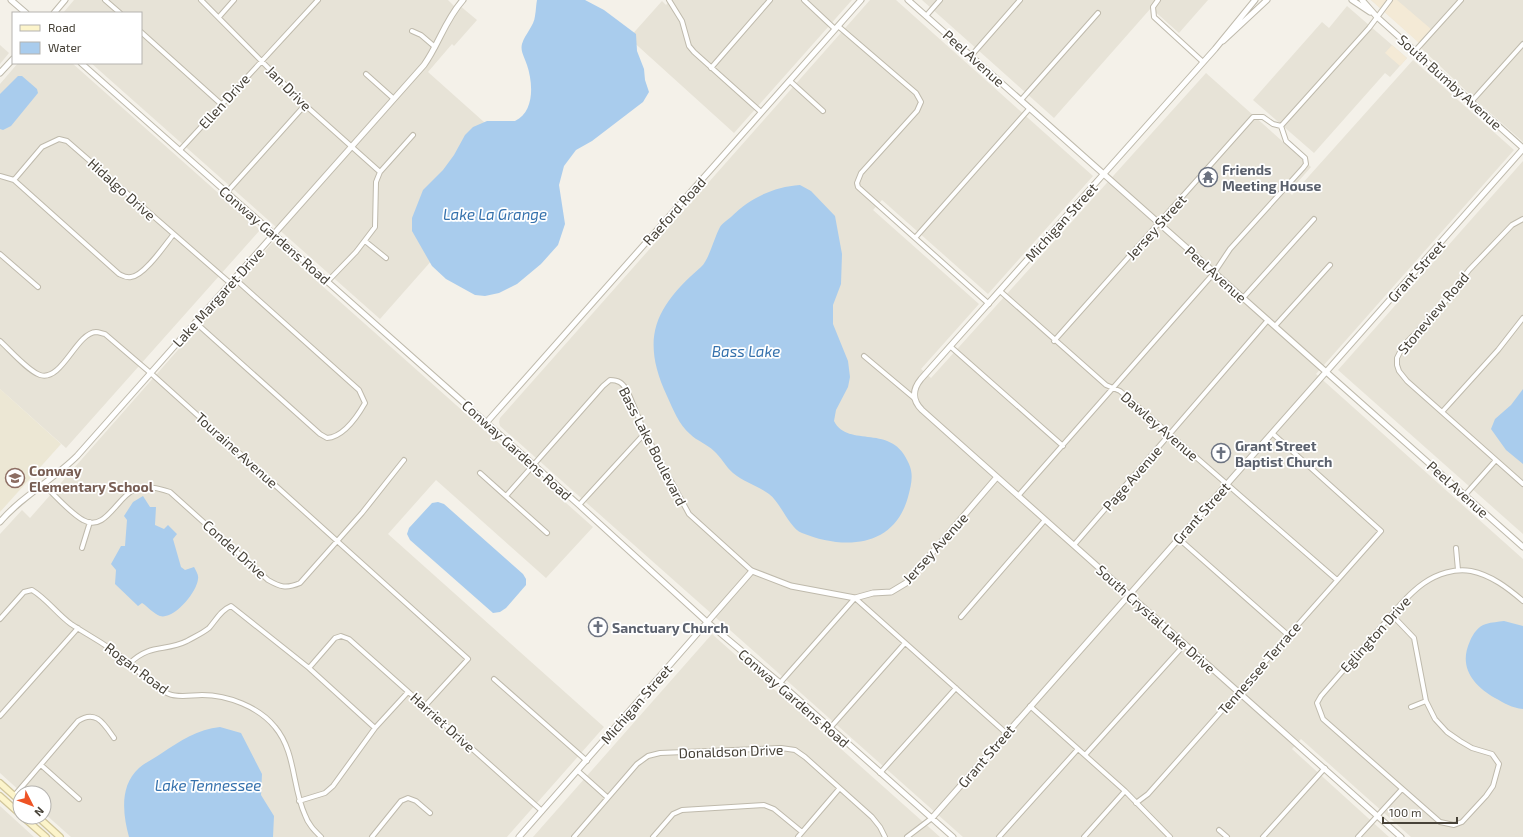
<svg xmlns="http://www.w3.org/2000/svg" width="1523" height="837" font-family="'Exo 2',sans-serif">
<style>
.residential{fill:#e7e3d7}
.commercial{fill:#f4ead6}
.education{fill:#ece7d4}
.water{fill:#a9cced}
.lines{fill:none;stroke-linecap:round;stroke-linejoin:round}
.minor-casing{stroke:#bfbaac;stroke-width:6}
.tertiary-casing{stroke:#bfbaac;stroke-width:7}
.secondary-casing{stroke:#d1c69b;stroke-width:8}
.minor{stroke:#fff;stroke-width:4}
.tertiary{stroke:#fff;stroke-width:5}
.secondary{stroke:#fcf4cb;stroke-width:5.5}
.labels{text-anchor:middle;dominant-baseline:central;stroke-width:3.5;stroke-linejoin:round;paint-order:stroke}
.street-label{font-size:14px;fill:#474238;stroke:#fff}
.worship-label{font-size:14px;font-weight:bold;fill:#5b616d;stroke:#fff;text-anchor:start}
.education-label{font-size:14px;font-weight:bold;fill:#785e54;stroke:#fff;text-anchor:start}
.water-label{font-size:15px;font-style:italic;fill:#3672ad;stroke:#fff}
</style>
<rect width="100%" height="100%" fill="#f4f1e9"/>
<path class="residential" d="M 74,0 L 448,0 L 456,8 L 459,5 L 477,20 L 454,46 L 452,44 L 428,72 L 523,157 L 380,319 L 91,63 L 141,63 L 141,13 L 63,13 Z
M 670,0 L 852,0 L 734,133 L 629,38 L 662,1 L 666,5 Z
M 870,0 L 896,0 L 1093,176 L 988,294 L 882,200 L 873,210 L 979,304 L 921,369 L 931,378 L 1206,73 L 1311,167 L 1289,192 L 1292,195 L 1413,60 L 1514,150 L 1316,374 L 1523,559 L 1523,837 L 1411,837 L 1301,739 L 1292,749 L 1389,837 L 963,837 L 500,426 L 499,422 L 500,418 Z
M 922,0 L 1208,0 L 1179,33 L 1151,8 L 1054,118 Z
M 1371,0 L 1523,0 L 1523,142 L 1478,102 L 1422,49 L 1419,42 Z
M 1347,6 L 1407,58 L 1390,77 L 1385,73 L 1314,153 L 1253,100 L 1322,22 L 1329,28 Z
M 0,45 L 9,53 L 0,64 Z
M 18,63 L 72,63 L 260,230 L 66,448 L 0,389 L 0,84 Z
M 1523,161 L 1523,534 L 1338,370 Z
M 273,242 L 593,527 L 546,578 L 436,480 L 388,534 L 604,727 L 507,837 L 71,837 L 44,813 L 44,793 L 22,793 L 0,773 L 0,534 L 22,510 L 30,518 Z
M 712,634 L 940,837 L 533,837 Z
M 0,806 L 34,837 L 0,837 Z"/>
<path class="commercial" d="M 1371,0 L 1397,0 L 1431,29 L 1419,43 Z
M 1392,45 L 1407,58 L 1400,66 L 1385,53 Z"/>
<path class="education" d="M 0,389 L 61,444 L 0,512 Z"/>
<path class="water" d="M 537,0 L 585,0 L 604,10 L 636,34 L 637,51 L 644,69 L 645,80 L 649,92 L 643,102 L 592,141 L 576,150 L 564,166 L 559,185 L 565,224 L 558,245 L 541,264 L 517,284 L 499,293 L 485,296 L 475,295 L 446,279 L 432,266 L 412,231 L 412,218 L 423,190 L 443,170 L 454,155 L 465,135 L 473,127 L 487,121 L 515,121 C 535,111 533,83 527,65 C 525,58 520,51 522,44 C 525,34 534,26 535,16 C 536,10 536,5 537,0 Z
M 18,76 L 22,76 L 37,89 L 38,93 L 11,126 L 3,130 L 0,129 L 0,94 Z
M 800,185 L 811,191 L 835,216 L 842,254 L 841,284 L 833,305 L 833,324 L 848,361 L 850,377 L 848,387 L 836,410 L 834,421 C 848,449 893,422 909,464 C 914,475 911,486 908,497 C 894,548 844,550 802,533 C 789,528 781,503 769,494 C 758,486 744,482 733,473 C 726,467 721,457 714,451 C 707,444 697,441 690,434 C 679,425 673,409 667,396 C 640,338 655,307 701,267 C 709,260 714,238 720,227 C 722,224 727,220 731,217 C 750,198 773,187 800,185 Z
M 1523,389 L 1523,464 L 1506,450 L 1491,429 L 1495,419 L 1511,405 Z
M 143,496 L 150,507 L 156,507 L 155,525 L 164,529 L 168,525 L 177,534 L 173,539 L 181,567 L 185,570 L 194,567 C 196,571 199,575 198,579 C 197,592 174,620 160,616 C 154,614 147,606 142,603 L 138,606 L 115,584 L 116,570 L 111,564 L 121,546 L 125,546 L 127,520 L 124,516 L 133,502 Z
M 438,502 L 444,504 L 523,574 L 526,579 L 526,585 L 506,608 L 500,612 L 493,613 L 410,540 L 407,534 L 409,528 L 432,503 Z
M 1504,621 L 1523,626 L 1523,709 C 1512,708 1504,703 1495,698 C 1473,685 1458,667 1470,641 C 1473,634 1478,626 1486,624 C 1492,622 1498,622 1504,621 Z
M 220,727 L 241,733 L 262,774 L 261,795 L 274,816 L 273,837 L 129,837 C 123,815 119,786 139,768 C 146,762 155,758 162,753 C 180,741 198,729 220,727 Z"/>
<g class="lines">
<g class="minor-casing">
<path id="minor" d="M 105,0 L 120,13
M 201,0 L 305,105 L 380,172
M 669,0 L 682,21 L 689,46 L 694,52 L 761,112
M 804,0 L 835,29
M 1158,0 L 1153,7 L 1154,17 L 1203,62
M 926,16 L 940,0
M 219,17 L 234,0
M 838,26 L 916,93 L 921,102 L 917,111 L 861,173 L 857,183 L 858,187 L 989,304
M 412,31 L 421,35 L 435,47
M 141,32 L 221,104
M 1415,51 L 1461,0
M 971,56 L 1020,0
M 711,68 L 770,0
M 366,74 L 394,99
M 790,81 L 823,111
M 1021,100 L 1098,13
M 1471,102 L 1523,44
M 1281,126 L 1369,28 L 1390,0
M 180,150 L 318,0
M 0,176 L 14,180 L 119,274 C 123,276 126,278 131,277 C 144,276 165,245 173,235
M 14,180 L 42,147 L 59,139 L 67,141 L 230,283
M 227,192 L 305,105
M 1523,219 L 1512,225 L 1469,270 L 1440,308 L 1403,346 L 1397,358 L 1397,365 L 1399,371 L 1407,381 L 1523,484
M 915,238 L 1030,108
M 365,241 L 386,258
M 0,254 L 38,287
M 328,281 L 356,252 L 375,227 L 376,182 L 380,172 L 413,135
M 1000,291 L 1106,385 L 1120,391 L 1337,580
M 1243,298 L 1314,219
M 195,322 L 320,434 L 327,438 C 343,437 357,417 365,403 L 359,390 L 234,278
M 1275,326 L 1330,265
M 0,341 C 10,350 28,371 40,375 C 62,382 76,333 96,332 C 99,332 103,334 105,334 L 154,376 L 468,659 L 425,706
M 1054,341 L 1253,117 L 1263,117 L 1273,124 L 1281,126
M 951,347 L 1063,446
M 864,356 L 914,398
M 1442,412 L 1498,350 L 1523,318
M 480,473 L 547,533
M 44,485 C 55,495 70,513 83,520 C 105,533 117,497 134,490 C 147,485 158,488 170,492 L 268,580 C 280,587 286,589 300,583 L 362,513 L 404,460
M 1465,495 L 1496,460
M 506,496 L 603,386 L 610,380 C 619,380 622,383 627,390 L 645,433 L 689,514 L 752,571
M 1018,496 L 1214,273 L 1230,249 L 1303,168 L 1306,164 L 1305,158 L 1286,141 L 1281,126
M 579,505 L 645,433
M 1178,538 L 1288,635
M 1074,545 L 1268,320
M 82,548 L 90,522
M 1456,548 L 1458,570
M 1392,615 L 1414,638 L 1426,701 L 1435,719 L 1447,732 L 1460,741 L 1472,748 L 1492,754 L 1499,764 L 1493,786 L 1486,796 L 1462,822 L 1454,825 L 1440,822 L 1323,719 L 1317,703 L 1321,696 C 1341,673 1361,650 1381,627 C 1394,612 1408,594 1424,583 C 1437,574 1455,568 1471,571 C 1491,575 1508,588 1523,601
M 961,617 L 1045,520
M 0,619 L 24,592 L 32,590 C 47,599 57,614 71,624 C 89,636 108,645 124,659 C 138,670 152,687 169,694 C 178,698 192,695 202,695 C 228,695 259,707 275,727 C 296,752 292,787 305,815 C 308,824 314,830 321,837
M 130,663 C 151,643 165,652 187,641 C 194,637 203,633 209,628 C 216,620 221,610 231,606 L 309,668 L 375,728
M 309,668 L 335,638 L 341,636 L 349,639 L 542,811
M 494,679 L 587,761
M 780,683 L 855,598 L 1006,733
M 1030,706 L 1125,791 L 1170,837
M 1411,707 L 1426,701
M 0,716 L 78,628
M 830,728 L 905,643
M 1085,755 L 1185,644
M 41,765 L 79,799
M 578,771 L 607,797
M 880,773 L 956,688
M 14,796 L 78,721 C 96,709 104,724 114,738
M 299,801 L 325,793 L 333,786 L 375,728 L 408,692
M 1136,803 L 1148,794 L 1381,531 L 1272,433
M 1219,830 L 1227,837
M 372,837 L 401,801 L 408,798 L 416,801 L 430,813
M 574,837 L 637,764 L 648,756 L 660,753 L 781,748 L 795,750 L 805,757 L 872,817 L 880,827 L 885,837
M 653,837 L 673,814 L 682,810 L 764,805 L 774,809 L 802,832
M 798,837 L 839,789
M 907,837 L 932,818
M 999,837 L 1078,749
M 1084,837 L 1125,791
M 1263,837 L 1325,768
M 1358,837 L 1402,789"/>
</g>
<g class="tertiary-casing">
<path id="tertiary" d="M 11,0 L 26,13
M 908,0 L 1523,547
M 1255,0 L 1215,49 L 921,379 C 912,390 912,400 922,410 L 1401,837
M 1352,0 L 1370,12
M 1362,0 L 1377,17 L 1523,148
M 54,13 L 65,0
M 1223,41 L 1267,0
M 81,63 L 579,505 L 707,622 L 780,683 L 953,837
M 0,73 L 13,59
M 486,423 L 861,0
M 0,522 C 22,496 53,480 77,456 L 424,65 C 439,44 445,20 463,0
M 932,818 L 1523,149
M 519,837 L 752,571 L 791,586 L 855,598 L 873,593 L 891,592 L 906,583 L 997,477"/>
</g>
<g class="secondary-casing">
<path id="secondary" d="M 0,783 L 20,801
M 0,796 L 20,814
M 23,817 L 46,837
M 38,817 L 60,837"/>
</g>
<use href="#minor" class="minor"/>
<use href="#tertiary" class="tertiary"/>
<use href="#secondary" class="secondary"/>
</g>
<defs>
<g id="temple-ring" transform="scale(1)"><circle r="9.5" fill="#fff" stroke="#6b7280" stroke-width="1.5"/><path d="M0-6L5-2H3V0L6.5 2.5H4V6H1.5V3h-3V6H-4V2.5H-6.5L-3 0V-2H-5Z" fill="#6b7280"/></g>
<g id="church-ring" transform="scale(1)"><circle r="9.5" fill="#fff" stroke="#6b7280" stroke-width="1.5"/><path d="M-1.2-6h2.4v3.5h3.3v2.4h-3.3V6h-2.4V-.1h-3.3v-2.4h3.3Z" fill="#6b7280"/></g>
<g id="school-ring" transform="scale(1)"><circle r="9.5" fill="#fff" stroke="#8d6e63" stroke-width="1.5"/><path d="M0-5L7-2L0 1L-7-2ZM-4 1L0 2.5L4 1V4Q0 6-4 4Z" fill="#8d6e63"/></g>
</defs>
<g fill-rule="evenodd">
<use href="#temple-ring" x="1208" y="177"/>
<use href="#church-ring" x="1221" y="453"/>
<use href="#school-ring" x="15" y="478"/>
<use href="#church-ring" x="598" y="627"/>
</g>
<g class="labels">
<g class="street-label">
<text transform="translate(974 58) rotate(42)">Peel Avenue</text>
<text transform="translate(1450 82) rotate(42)">South Bumby Avenue</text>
<text transform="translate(289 88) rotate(45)">Jan Drive</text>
<text transform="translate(224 101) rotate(-48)">Ellen Drive</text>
<text transform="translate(122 189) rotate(42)">Hidalgo Drive</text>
<text transform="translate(674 211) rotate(-48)">Raeford Road</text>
<text transform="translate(1061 222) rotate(-48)">Michigan Street</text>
<text transform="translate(1156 227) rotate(-48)">Jersey Street</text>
<text transform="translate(275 235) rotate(41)">Conway Gardens Road</text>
<text transform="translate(1416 271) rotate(-48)">Grant Street</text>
<text transform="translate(1216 274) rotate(42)">Peel Avenue</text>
<text transform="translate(218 297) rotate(-48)">Lake Margaret Drive</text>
<text transform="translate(1433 313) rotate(-50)">Stoneview Road</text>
<text transform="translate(1160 426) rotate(41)">Dawley Avenue</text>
<text transform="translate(653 446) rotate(63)">Bass Lake Boulevard</text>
<text transform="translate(237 450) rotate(42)">Touraine Avenue</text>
<text transform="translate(517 450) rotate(42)">Conway Gardens Road</text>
<text transform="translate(1132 478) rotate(-49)">Page Avenue</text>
<text transform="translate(1458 489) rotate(42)">Peel Avenue</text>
<text transform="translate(1201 513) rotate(-48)">Grant Street</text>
<text transform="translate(935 548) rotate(-48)">Jersey Avenue</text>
<text transform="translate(235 549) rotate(42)">Condel Drive</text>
<text transform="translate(1156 619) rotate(42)">South Crystal Lake Drive</text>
<text transform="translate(1375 634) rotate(-48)">Eglington Drive</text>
<text transform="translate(137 668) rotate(37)">Rogan Road</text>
<text transform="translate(1259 668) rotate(-49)">Tennessee Terrace</text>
<text transform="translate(794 698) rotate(41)">Conway Gardens Road</text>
<text transform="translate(636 704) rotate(-49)">Michigan Street</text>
<text transform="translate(443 722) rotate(42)">Harriet Drive</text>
<text transform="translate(731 751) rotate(-2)">Donaldson Drive</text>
<text transform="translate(986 756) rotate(-49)">Grant Street</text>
</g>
<g class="worship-label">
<text x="1222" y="169">Friends<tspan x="1222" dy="16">Meeting House</tspan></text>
<text x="1235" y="445">Grant Street<tspan x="1235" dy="16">Baptist Church</tspan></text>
<text x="612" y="627">Sanctuary Church</text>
</g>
<g class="education-label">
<text x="29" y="470">Conway<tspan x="29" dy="16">Elementary School</tspan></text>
</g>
<g class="water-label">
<text x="495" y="214">Lake La Grange</text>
<text x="746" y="351">Bass Lake</text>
<text x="208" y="785">Lake Tennessee</text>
</g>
</g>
<rect x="12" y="12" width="130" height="52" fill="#ffffff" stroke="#b5b3af"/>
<rect x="20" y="25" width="20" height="6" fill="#fcf4cb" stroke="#b5b3af"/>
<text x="48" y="32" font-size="12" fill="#474238">Road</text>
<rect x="20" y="42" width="20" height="12" fill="#a9cced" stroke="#b5b3af"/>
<text x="48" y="52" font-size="12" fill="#474238">Water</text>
<g transform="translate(32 805) rotate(132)"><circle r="19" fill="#ffffff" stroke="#b5b3af"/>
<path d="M0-3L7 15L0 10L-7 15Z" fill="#ee5325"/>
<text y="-6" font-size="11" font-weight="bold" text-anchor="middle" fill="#474238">N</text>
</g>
<path d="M1383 817v6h74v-6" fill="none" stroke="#474238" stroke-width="2"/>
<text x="1389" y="817" font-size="12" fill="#474238" stroke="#ffffff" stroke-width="3" paint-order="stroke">100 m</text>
</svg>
